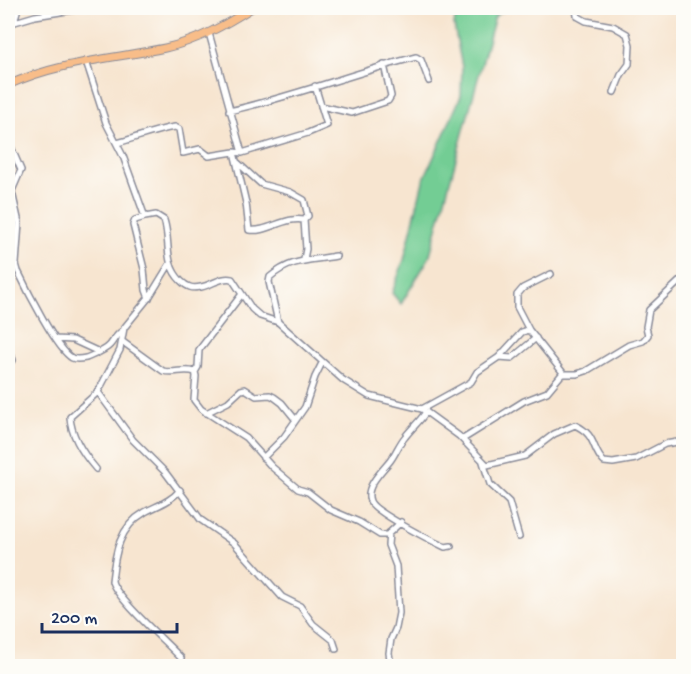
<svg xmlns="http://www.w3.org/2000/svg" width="691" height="674" font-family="'Gochi Hand',sans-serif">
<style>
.green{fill:#73cd94;stroke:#477e79;stroke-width:1.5}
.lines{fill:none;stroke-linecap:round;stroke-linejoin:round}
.minor-casing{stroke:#898a97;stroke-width:8}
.major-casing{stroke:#898a97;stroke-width:9}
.minor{stroke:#fff;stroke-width:5}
.major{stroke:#f8bd89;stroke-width:7}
</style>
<rect width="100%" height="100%" fill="#fdfcf7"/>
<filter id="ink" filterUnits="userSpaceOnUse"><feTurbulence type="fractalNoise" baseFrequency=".0167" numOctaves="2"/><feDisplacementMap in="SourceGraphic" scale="12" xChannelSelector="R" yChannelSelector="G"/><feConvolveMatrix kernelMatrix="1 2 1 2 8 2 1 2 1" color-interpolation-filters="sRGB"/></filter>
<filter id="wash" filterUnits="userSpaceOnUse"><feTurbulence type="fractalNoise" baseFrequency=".008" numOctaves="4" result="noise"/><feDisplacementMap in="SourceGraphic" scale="24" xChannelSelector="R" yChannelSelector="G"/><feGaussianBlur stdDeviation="1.35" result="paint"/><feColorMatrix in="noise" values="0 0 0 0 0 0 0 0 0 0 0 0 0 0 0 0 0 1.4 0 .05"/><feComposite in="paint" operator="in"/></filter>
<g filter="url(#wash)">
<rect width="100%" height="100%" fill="#f7e5d0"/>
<path class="green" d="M 457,8 L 508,8 L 495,16 L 429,258 L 401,304 L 392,293 L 404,260 L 423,181 L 461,96 L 462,67 L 454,25 Z"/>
</g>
<g filter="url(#ink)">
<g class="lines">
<g class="minor-casing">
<path id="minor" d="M 576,8 L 577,16 L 586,21 L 613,26 L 627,34 L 630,45 L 629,64 L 621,75 L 614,92
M 14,22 L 18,8
M 8,24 L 35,16 L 86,8
M 209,33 L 242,153
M 86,61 L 106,123 L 123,156 L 145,217 L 156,215 L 164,220 C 171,241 163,263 181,281 C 187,287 192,289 201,287 C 212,285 222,276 232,279 L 252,309 L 260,316 L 278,322 L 343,380 L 369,396 L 422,409 L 459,436 L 487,465 L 525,456 L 554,434 L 575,425 C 597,435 591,449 604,462 L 613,463 L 636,459 L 665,444 L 684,441
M 321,106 L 352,113 L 388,101 L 391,96 L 384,65
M 229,111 C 293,97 353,73 416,57 L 421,60 L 429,81
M 8,140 L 21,170 L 8,200
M 117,143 C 136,138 155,130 175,127 L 179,129 L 183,153 L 200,149 L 209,156 L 234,152 L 242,153 L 308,133 L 327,125 L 315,86
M 234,152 L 246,203 L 249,230 C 267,233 285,216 304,220
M 238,163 L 261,184 L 290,192 L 304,200 L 308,216 L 304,220 L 306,249 L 304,259
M 12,192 L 19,223 L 16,264 L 18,271 C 26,288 57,350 72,358 C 76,360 81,359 86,358 C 93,355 105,351 110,345 C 114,340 116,335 122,331
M 8,217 L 15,207
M 145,217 L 135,220 L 133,225 L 144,269 L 146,290 L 149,298
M 278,322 L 269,282 L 270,277 C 292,258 310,261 336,256
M 529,330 L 517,307 L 517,295 L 523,288 L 551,274
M 56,339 L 73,340 L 99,352
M 123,342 L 163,371 C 174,374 184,368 195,372 L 196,376 L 194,400 L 201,409 L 246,438 L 272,467 L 298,489 L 308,492 L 331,510 L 359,522 L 380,535 L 387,535 L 401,522
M 8,346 L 13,360
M 499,357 L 512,358 L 536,338
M 195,372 L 198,367 L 199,350 L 242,294
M 98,392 L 133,440 L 165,472 L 201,520 L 234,543 L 282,597 L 300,606 L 313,624 L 333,640 L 336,649
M 422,409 L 471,382 L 477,372 L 499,357 L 522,332 L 529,330 L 564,374
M 426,412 C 420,421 412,428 405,437 C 399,444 396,453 390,461 C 383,470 364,487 370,501 C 374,512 432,541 445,547 L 451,546
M 206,413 L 228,402 L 241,390 L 245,389 L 256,396 L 270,395 L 274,397 L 282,403 L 295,419
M 463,439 L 524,401 L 547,392 L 562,374 L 577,374 L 586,371 L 629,345 L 643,341 L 648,335 L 646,327 L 649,310 L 684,277
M 263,458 L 284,437 L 305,407 L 315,377 L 322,363
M 483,462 L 490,484 L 509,502 L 519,537
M 96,469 C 84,455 71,435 70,417 L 98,392 L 120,350 L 124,328 L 150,296 L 169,265
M 180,490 C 170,502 158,505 145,512 C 119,527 115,553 112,581 C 115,597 167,643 181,658
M 389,533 L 388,545 L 396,566 L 399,613 L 396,628 L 391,639 L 389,653 L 391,666"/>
</g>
<g class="major-casing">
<path id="major" d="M 8,85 C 58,62 111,59 165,48 C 197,41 225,25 252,8"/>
</g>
<use href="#minor" class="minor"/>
<use href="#major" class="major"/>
</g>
</g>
<rect width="691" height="674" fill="none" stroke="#fdfcf7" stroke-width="30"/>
<path d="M42 623v9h135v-9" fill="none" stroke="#1b2f5e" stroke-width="3"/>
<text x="51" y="623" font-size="18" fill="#1b2f5e" stroke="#fdfcf7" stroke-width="4.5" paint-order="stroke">200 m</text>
</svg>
